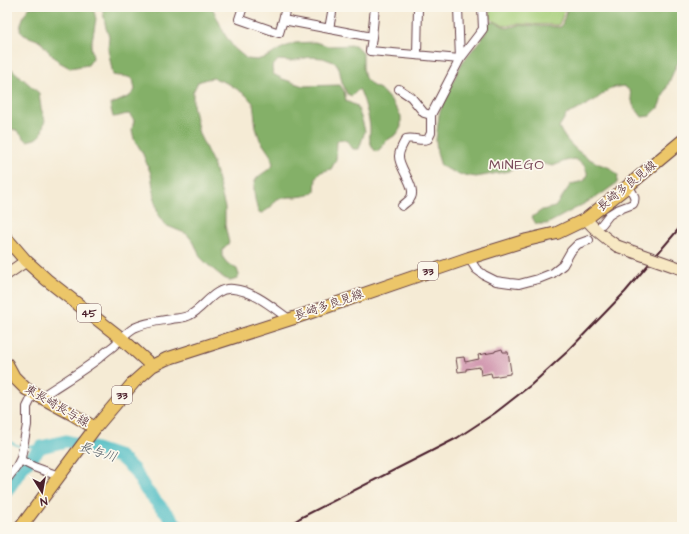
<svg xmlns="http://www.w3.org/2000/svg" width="689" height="534" font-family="'Architects Daughter','Klee One',sans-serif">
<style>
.green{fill:#a5cd78;stroke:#787652}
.forest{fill:#84b068;stroke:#67684a}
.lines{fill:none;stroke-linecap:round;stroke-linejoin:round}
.stream{stroke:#4fbdc4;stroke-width:2}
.river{stroke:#4fbdc4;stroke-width:13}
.building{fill:#ce90aa}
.street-casing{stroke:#643e44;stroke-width:10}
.secondary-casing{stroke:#643e44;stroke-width:13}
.primary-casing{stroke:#643e44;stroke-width:14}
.street{stroke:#fff;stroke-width:8}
.secondary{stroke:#f7e8c3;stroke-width:11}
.primary{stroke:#ecc669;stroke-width:12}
.rail{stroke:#4a1f2b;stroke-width:2}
.secondary-bridge-casing{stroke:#643e44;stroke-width:13;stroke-linecap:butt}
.secondary-bridge{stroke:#f7e8c3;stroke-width:11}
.labels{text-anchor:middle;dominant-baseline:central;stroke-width:3.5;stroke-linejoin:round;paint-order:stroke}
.shield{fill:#fbf7ec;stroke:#7f6065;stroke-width:1}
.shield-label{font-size:11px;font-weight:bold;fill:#4a1f2b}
.street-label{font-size:12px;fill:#4a1f2b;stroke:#fbf7ec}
.water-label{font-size:13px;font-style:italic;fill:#4c5661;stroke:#fbf7ec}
.quarter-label{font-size:14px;letter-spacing:1px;fill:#784757;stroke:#fbf7ec}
</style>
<rect width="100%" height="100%" fill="#fbf7ec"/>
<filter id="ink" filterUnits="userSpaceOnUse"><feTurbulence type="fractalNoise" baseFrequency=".025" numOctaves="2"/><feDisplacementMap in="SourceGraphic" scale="8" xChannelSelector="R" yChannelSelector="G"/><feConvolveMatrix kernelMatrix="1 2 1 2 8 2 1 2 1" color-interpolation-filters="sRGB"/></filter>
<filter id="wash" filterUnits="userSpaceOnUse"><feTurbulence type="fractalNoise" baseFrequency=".012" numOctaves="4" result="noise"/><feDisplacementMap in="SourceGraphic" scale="16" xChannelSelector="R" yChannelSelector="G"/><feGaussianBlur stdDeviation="0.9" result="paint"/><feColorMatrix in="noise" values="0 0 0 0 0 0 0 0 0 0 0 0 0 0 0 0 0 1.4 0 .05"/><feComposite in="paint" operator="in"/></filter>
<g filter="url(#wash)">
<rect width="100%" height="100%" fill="#f5ebd5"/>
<path class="green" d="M 490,7 L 566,7 L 559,25 L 515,24 L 507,26 L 503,25 L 492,20 L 490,17 Z"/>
<path class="forest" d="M 30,7 L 93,7 L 96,19 L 91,46 L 93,58 L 88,65 L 70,68 L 59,62 L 48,51 L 40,41 L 24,35 L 20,31 C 21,21 24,14 30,7 Z
M 102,7 L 212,7 L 225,35 L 234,48 L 247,59 L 257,60 L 269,56 L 280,49 L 295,43 L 315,42 L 328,46 L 355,45 L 363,53 L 363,68 L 365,78 L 373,86 L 380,89 L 392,102 L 401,116 L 401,127 L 397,134 L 386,141 L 380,149 L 376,152 C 373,149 371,145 370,141 C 369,137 370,133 370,128 C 370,120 363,95 359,89 L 352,96 L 347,94 L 342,82 L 339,68 L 336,63 L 323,58 L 310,57 L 291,61 L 278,60 L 272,67 L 273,74 L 283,79 L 303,86 L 340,85 L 344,91 L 346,101 L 357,106 L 362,120 L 365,131 L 359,149 L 353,149 L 347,141 L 341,139 L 337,141 L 336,160 L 331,169 L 321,172 L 316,177 L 315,191 L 309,195 L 304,196 L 295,197 L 289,197 L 277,199 L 270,208 L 262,213 L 258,212 C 256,203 250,184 258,177 C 264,172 268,171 273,165 L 271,156 L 260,140 L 256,128 L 253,103 L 246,95 L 229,84 L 214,78 L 207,79 L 198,82 L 193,92 L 193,105 L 199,134 L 213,163 L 219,184 L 225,208 L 225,225 L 229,243 L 222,250 L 222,256 L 227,263 L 237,269 L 239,275 L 237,279 L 231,281 L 224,278 L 208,265 L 200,257 L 194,243 L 187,234 L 165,225 L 158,215 L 155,200 L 151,174 L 142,152 L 134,139 L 132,130 L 134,120 L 129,114 C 123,114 119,117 113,117 L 110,105 L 130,96 L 135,90 L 133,79 C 125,75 122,77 113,75 L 108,49 L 109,36 L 106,28 Z
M 568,7 L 682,7 L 682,58 L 676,66 L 658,108 L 650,116 L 642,117 L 633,105 L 630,91 L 624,86 L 611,88 L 595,100 L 577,110 L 567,114 L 559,127 C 566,143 580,154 595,162 C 600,165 606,166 610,168 C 613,170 615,173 618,175 L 617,183 L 600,195 L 547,224 L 536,224 L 532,217 L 542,210 L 555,207 L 571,184 L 584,181 L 588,175 L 584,165 L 575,159 L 565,161 L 553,166 L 535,162 L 518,163 L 510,171 L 476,177 L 458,174 L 441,166 L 437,153 L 436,140 L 439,115 L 444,100 L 462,63 L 485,34 L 488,22 L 495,22 L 507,28 L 518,25 L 561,27 Z
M 7,65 L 39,93 L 41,108 L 45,120 L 41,135 L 35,139 L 27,141 L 16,130 L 7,128 Z"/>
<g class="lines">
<path class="stream" d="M 7,440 L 16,445 L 20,446
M 25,446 L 41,447"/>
<path class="river" d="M 7,491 L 22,468 L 41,447 L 66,441 L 90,447 L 120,457 L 134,470 L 146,490 L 174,522 L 180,527"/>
</g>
<g id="blocks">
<path class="building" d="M 502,349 L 503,352 L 508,352 L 511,372 L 510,372 L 510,374 L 492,377 L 491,373 L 481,375 L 480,367 L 466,369 L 466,371 L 458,372 L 456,358 L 464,357 L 465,362 L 479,359 L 478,355 L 495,352 L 495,351 Z"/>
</g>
</g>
<g filter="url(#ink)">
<use href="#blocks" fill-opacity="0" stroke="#643e44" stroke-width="1"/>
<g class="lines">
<g class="street-casing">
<path id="street" d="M 243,7 L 239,19 L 279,33 L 283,20 L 372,37 L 370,51 L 460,59 L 483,29 L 482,7
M 283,20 L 286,7
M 329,29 L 333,7
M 372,37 L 375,7
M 417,55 L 418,7
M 399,89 L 411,97 L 424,113 L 431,115
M 402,206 C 404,204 407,202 409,200 C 420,190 398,168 399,156 C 399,151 403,144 406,139 C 414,137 421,142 428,139 L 431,133 L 431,115 L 460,59 L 458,7
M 602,224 L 609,215 L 617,210 L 633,204 C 637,197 632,192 628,186
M 469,258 L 476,269 L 484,275 L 496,281 L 510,283 L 519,284 L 538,279 L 553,273 L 563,265 L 571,251 L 578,244 L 589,240
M 41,397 C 60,384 81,372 99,358 C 103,354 107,351 111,348 C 119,342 125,333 134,328 C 146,322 159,321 172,319 C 178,318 185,318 190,315 C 205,307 214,287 233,289 C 254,291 272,307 289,319
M 20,460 L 34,467 L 59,476
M 7,479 L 17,466 L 21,458 L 27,425 L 27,407 L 34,393"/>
</g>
<g class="secondary-casing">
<path id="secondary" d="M 586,219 C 595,230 605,238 617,246
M 7,274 L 26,261"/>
</g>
<g class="primary-casing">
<path id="primary" d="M 7,239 L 26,261 L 47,280 L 121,338 L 152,366
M 7,364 L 14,377 L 26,389 L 72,414 L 95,428
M 21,527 L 95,428 L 134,382 L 152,366 L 166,359 L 294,318 L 469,258 L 527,240 L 557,233 L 586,219 L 628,186 L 682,141"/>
</g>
<use href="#street" class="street"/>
<use href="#secondary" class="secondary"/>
<use href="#primary" class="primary"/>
<path class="rail" d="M 286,527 L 300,518 L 457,438 L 495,413 L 531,385 L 567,352 L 625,292 L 682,225"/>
<g class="secondary-bridge-casing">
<path id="secondary-bridge" d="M 617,246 L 682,269"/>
</g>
<use href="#secondary-bridge" class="secondary-bridge"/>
</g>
</g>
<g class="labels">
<g class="shield">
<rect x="418" y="262" width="20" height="18" rx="3"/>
<rect x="77" y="304" width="24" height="18" rx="3"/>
<rect x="112" y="386" width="20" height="18" rx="3"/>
</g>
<g class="shield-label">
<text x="428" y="271">33</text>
<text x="89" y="313">45</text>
<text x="122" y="395">33</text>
</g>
<g class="street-label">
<text transform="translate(627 186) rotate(-39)">長崎多良見線</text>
<text transform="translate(329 305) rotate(-19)">長崎多良見線</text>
<text transform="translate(57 406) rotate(30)">東長崎長与線</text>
</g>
<g class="water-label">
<text transform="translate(98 452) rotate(18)">長与川</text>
</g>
<g class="quarter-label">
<text x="517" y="165">MINEGO</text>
</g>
</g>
<rect width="689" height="534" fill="none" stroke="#fbf7ec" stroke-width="24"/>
<g transform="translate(42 492) rotate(169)" stroke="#fbf7ec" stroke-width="3" paint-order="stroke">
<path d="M0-3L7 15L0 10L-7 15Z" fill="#4a1f2b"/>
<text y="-6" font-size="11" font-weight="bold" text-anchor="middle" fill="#4a1f2b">N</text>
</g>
</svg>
